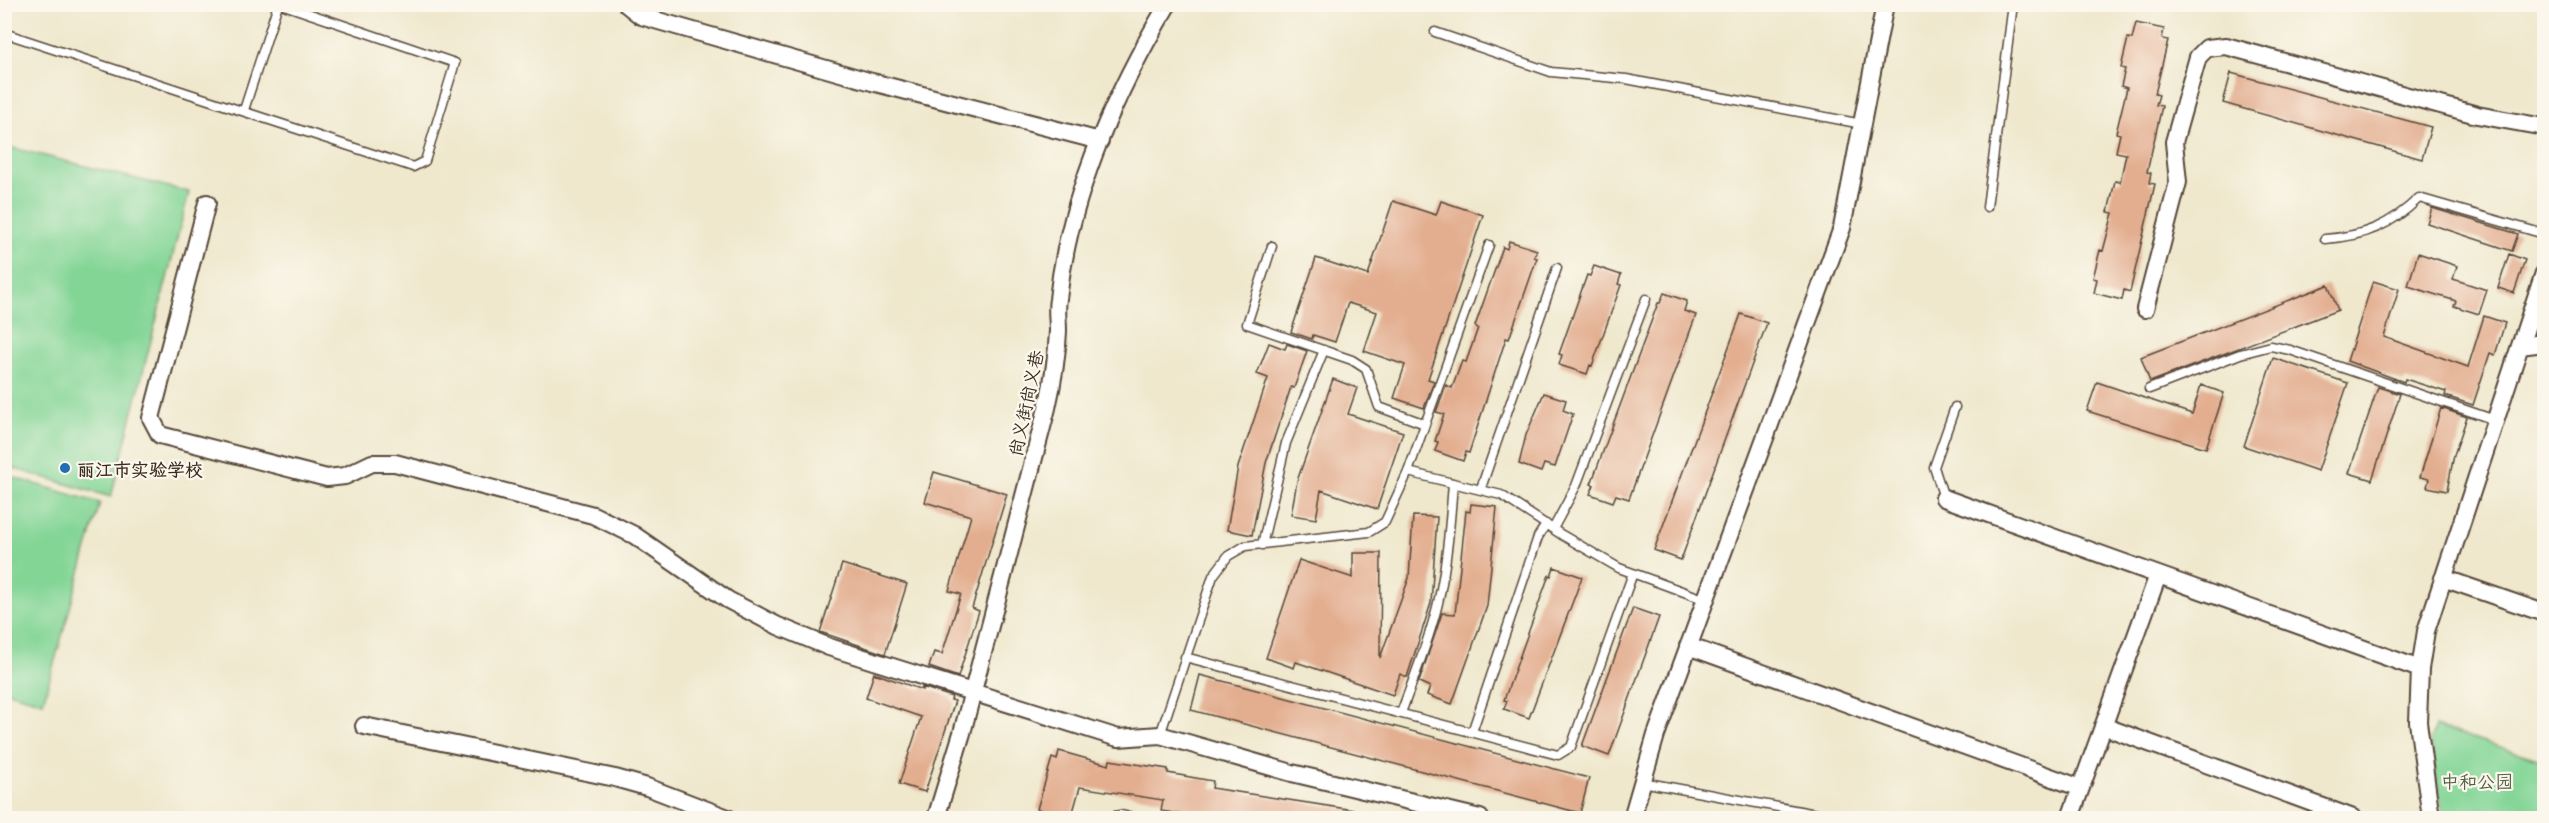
<svg xmlns="http://www.w3.org/2000/svg" width="2549" height="823" font-family="'Playpen Sans','LXGW WenKai TC',sans-serif">
<style>
.green{fill:#83d596;stroke:#5f805a;stroke-width:1.5}
.building{fill:#e3ae90}
.lines{fill:none;stroke-linecap:round;stroke-linejoin:round}
.lane-casing{stroke:#564638;stroke-width:11}
.street-casing{stroke:#564638;stroke-width:20}
.lane{stroke:#fff;stroke-width:8}
.street{stroke:#fff;stroke-width:16}
.poi-dot{fill:#1f6fb2;stroke:#fbf7ec;stroke-width:2}
.labels{text-anchor:middle;dominant-baseline:central;stroke-width:4.5;stroke-linejoin:round;paint-order:stroke}
.street-label{font-size:18px;fill:#3b2a1e;stroke:#fbf7ec}
.poi-label{font-size:18px;font-weight:bold;fill:#3b2a1e;stroke:#fbf7ec;text-anchor:start}
.park-label{font-size:18px;fill:#515d42;stroke:#fbf7ec}
</style>
<rect width="100%" height="100%" fill="#fbf7ec"/>
<filter id="ink" filterUnits="userSpaceOnUse"><feTurbulence type="fractalNoise" baseFrequency=".0167" numOctaves="2"/><feDisplacementMap in="SourceGraphic" scale="12" xChannelSelector="R" yChannelSelector="G"/><feConvolveMatrix kernelMatrix="1 2 1 2 8 2 1 2 1" color-interpolation-filters="sRGB"/></filter>
<filter id="wash" filterUnits="userSpaceOnUse"><feTurbulence type="fractalNoise" baseFrequency=".008" numOctaves="4" result="noise"/><feDisplacementMap in="SourceGraphic" scale="24" xChannelSelector="R" yChannelSelector="G"/><feGaussianBlur stdDeviation="1.35" result="paint"/><feColorMatrix in="noise" values="0 0 0 0 0 0 0 0 0 0 0 0 0 0 0 0 0 1.4 0 .05"/><feComposite in="paint" operator="in"/></filter>
<g filter="url(#wash)">
<rect width="100%" height="100%" fill="#efe8cd"/>
<path class="green" d="M 5,146 L 189,192 L 111,497 L 5,466 Z
M 5,475 L 100,503 L 43,702 L 5,691 Z
M 2435,726 L 2544,761 L 2544,818 L 2443,818 L 2430,741 Z"/>
<g id="blocks">
<path class="building" d="M 2136,23 L 2164,29 L 2162,39 L 2168,40 L 2155,94 L 2159,95 L 2156,105 L 2162,106 L 2147,172 L 2151,173 L 2149,183 L 2155,184 L 2130,292 L 2124,290 L 2122,300 L 2094,293 L 2097,279 L 2093,278 L 2100,250 L 2103,251 L 2113,213 L 2108,212 L 2115,181 L 2120,182 L 2126,154 L 2116,152 L 2120,134 L 2116,133 L 2127,88 L 2121,86 L 2125,69 L 2121,68 L 2128,38 L 2132,39 Z
M 2231,73 L 2431,127 L 2422,159 L 2223,103 Z
M 1393,201 L 1436,215 L 1441,201 L 1483,215 L 1428,379 L 1434,381 L 1424,408 L 1394,398 L 1405,365 L 1364,351 L 1377,312 L 1348,303 L 1335,342 L 1313,335 L 1312,339 L 1291,332 L 1316,258 L 1368,275 Z
M 2432,208 L 2518,234 L 2512,251 L 2427,223 Z
M 1509,241 L 1537,250 L 1534,257 L 1537,258 L 1509,339 L 1506,338 L 1469,453 L 1466,452 L 1463,461 L 1435,451 L 1438,442 L 1435,441 L 1444,414 L 1436,412 L 1446,385 L 1452,388 L 1462,361 L 1466,362 L 1478,328 L 1475,326 L 1503,247 L 1507,249 Z
M 2418,253 L 2457,266 L 2453,279 L 2487,290 L 2479,314 L 2454,306 L 2456,301 L 2408,286 Z
M 2509,254 L 2525,260 L 2514,293 L 2498,288 Z
M 1594,266 L 1621,275 L 1618,284 L 1621,285 L 1592,366 L 1590,365 L 1587,374 L 1559,365 L 1562,355 L 1559,354 L 1587,275 L 1590,276 Z
M 2373,281 L 2399,289 L 2384,337 L 2468,367 L 2484,316 L 2505,323 L 2495,355 L 2490,353 L 2473,405 L 2445,396 L 2446,392 L 2405,379 L 2404,382 L 2347,361 Z
M 2328,285 L 2338,310 L 2150,382 L 2141,357 Z
M 1664,293 L 1687,301 L 1684,311 L 1696,315 L 1629,499 L 1616,495 L 1613,502 L 1590,494 L 1594,485 L 1591,484 L 1658,303 L 1660,303 Z
M 1741,314 L 1767,323 L 1681,560 L 1654,550 Z
M 1269,343 L 1285,349 L 1287,344 L 1307,351 L 1294,388 L 1291,387 L 1266,463 L 1252,535 L 1227,530 L 1238,467 L 1268,378 L 1257,374 Z
M 2273,358 L 2348,383 L 2318,471 L 2244,446 Z
M 1333,379 L 1357,388 L 1348,414 L 1403,432 L 1377,509 L 1321,490 L 1316,519 L 1291,515 L 1297,481 Z
M 2097,382 L 2192,414 L 2201,385 L 2224,393 L 2206,448 L 2087,411 Z
M 2378,387 L 2400,394 L 2372,480 L 2349,473 Z
M 1544,393 L 1566,400 L 1563,410 L 1573,414 L 1555,467 L 1544,464 L 1541,472 L 1519,464 L 1526,435 Z
M 2441,408 L 2467,417 L 2454,455 L 2447,491 L 2427,487 L 2429,479 L 2420,477 Z
M 934,472 L 1007,494 L 972,608 L 979,611 L 958,677 L 929,667 L 934,652 L 942,654 L 961,594 L 949,591 L 971,516 L 925,502 Z
M 1471,504 L 1497,507 L 1487,606 L 1452,704 L 1427,695 L 1430,687 L 1419,682 L 1442,613 L 1455,614 L 1466,511 L 1470,512 Z
M 1413,516 L 1437,517 L 1431,603 L 1407,677 L 1400,674 L 1393,695 L 1296,662 L 1294,668 L 1266,658 L 1299,560 L 1353,578 L 1353,553 L 1381,553 L 1380,658 L 1409,578 Z
M 842,564 L 907,584 L 885,654 L 820,632 Z
M 1554,567 L 1582,577 L 1529,718 L 1504,709 L 1507,701 L 1504,700 L 1549,575 L 1551,576 Z
M 1633,608 L 1659,617 L 1609,756 L 1582,746 Z
M 874,673 L 922,690 L 922,687 L 952,697 L 951,700 L 955,701 L 925,792 L 899,784 L 921,717 L 866,698 Z
M 1200,675 L 1589,778 L 1580,813 L 1191,710 Z
M 1059,751 L 1109,765 L 1110,760 L 1168,769 L 1168,773 L 1213,781 L 1212,788 L 1353,810 L 1352,819 L 1211,819 L 1161,811 L 1163,800 L 1080,787 L 1071,819 L 1040,819 L 1042,810 L 1037,809 L 1052,758 L 1057,760 Z"/>
</g>
</g>
<g filter="url(#ink)">
<use href="#blocks" fill-opacity="0" stroke="#564638" stroke-width="1.5"/>
<g class="lines">
<g class="lane-casing">
<path id="lane" d="M 1435,32 L 1551,72 L 1626,79 L 1862,124
M 4,33 L 413,167 L 425,161 L 455,63 L 281,4
M 244,110 L 278,4
M 1987,207 L 2013,4
M 2325,239 C 2364,236 2390,226 2419,198 L 2544,234
M 1272,246 L 1247,324 L 1352,360 L 1366,369 L 1379,407 L 1425,424
M 2149,389 L 2240,354 L 2271,346 L 2290,350 L 2495,420
M 1408,472 L 1501,495 L 1562,535 L 1619,568 L 1706,600
M 1481,488 L 1557,268
M 1944,498 L 1934,467 L 1955,407
M 1553,529 L 1576,486 L 1646,299
M 1262,545 L 1286,443 L 1324,350
M 1185,657 L 1558,755 L 1571,747 L 1633,573
M 1401,713 C 1414,677 1429,641 1438,603 C 1447,564 1450,523 1453,483
M 1472,732 L 1538,537 L 1546,524
M 1160,735 L 1213,576 L 1228,556 L 1245,546 L 1369,532 L 1385,522 L 1408,472 L 1489,245
M 1642,782 L 1838,818
M 1106,818 L 1120,815 L 1134,818"/>
</g>
<g class="street-casing">
<path id="street" d="M 626,4 L 641,16 L 872,82 L 1100,141
M 207,203 L 151,418 L 160,435 L 327,478 L 345,476 L 372,463 L 395,463 L 593,515 L 634,535 L 728,600 L 778,626 L 829,647 L 1118,738 L 1160,735 L 1292,773 L 1480,818
M 2145,309 L 2178,182 L 2174,142 L 2198,57 L 2207,48 L 2226,46 L 2477,115 L 2544,127
M 2520,346 L 2544,343
M 1944,498 L 2420,669
M 2443,578 L 2544,613
M 1688,646 L 2081,788
M 364,726 L 615,778 L 647,787 L 728,818
M 2103,726 L 2353,818
M 936,818 L 962,733 L 1047,408 C 1053,382 1057,357 1058,331 C 1058,320 1056,309 1058,299 C 1069,195 1115,93 1168,4
M 1632,818 L 1656,735 L 1842,228 L 1885,4
M 2070,818 L 2158,575
M 2431,818 L 2418,722 L 2420,669 L 2426,631 L 2544,273"/>
</g>
<use href="#lane" class="lane"/>
<use href="#street" class="street"/>
</g>
</g>
<circle class="poi-dot" cx="65" cy="468" r="6"/>
<g class="labels">
<g class="street-label">
<text transform="translate(1025 403) rotate(-78)">尚义街尚义巷</text>
</g>
<g class="poi-label">
<text x="77" y="468">丽江市实验学校</text>
</g>
<g class="park-label">
<text x="2477" y="780">中和公园</text>
</g>
</g>
<rect width="2549" height="823" fill="none" stroke="#fbf7ec" stroke-width="24"/>
</svg>
